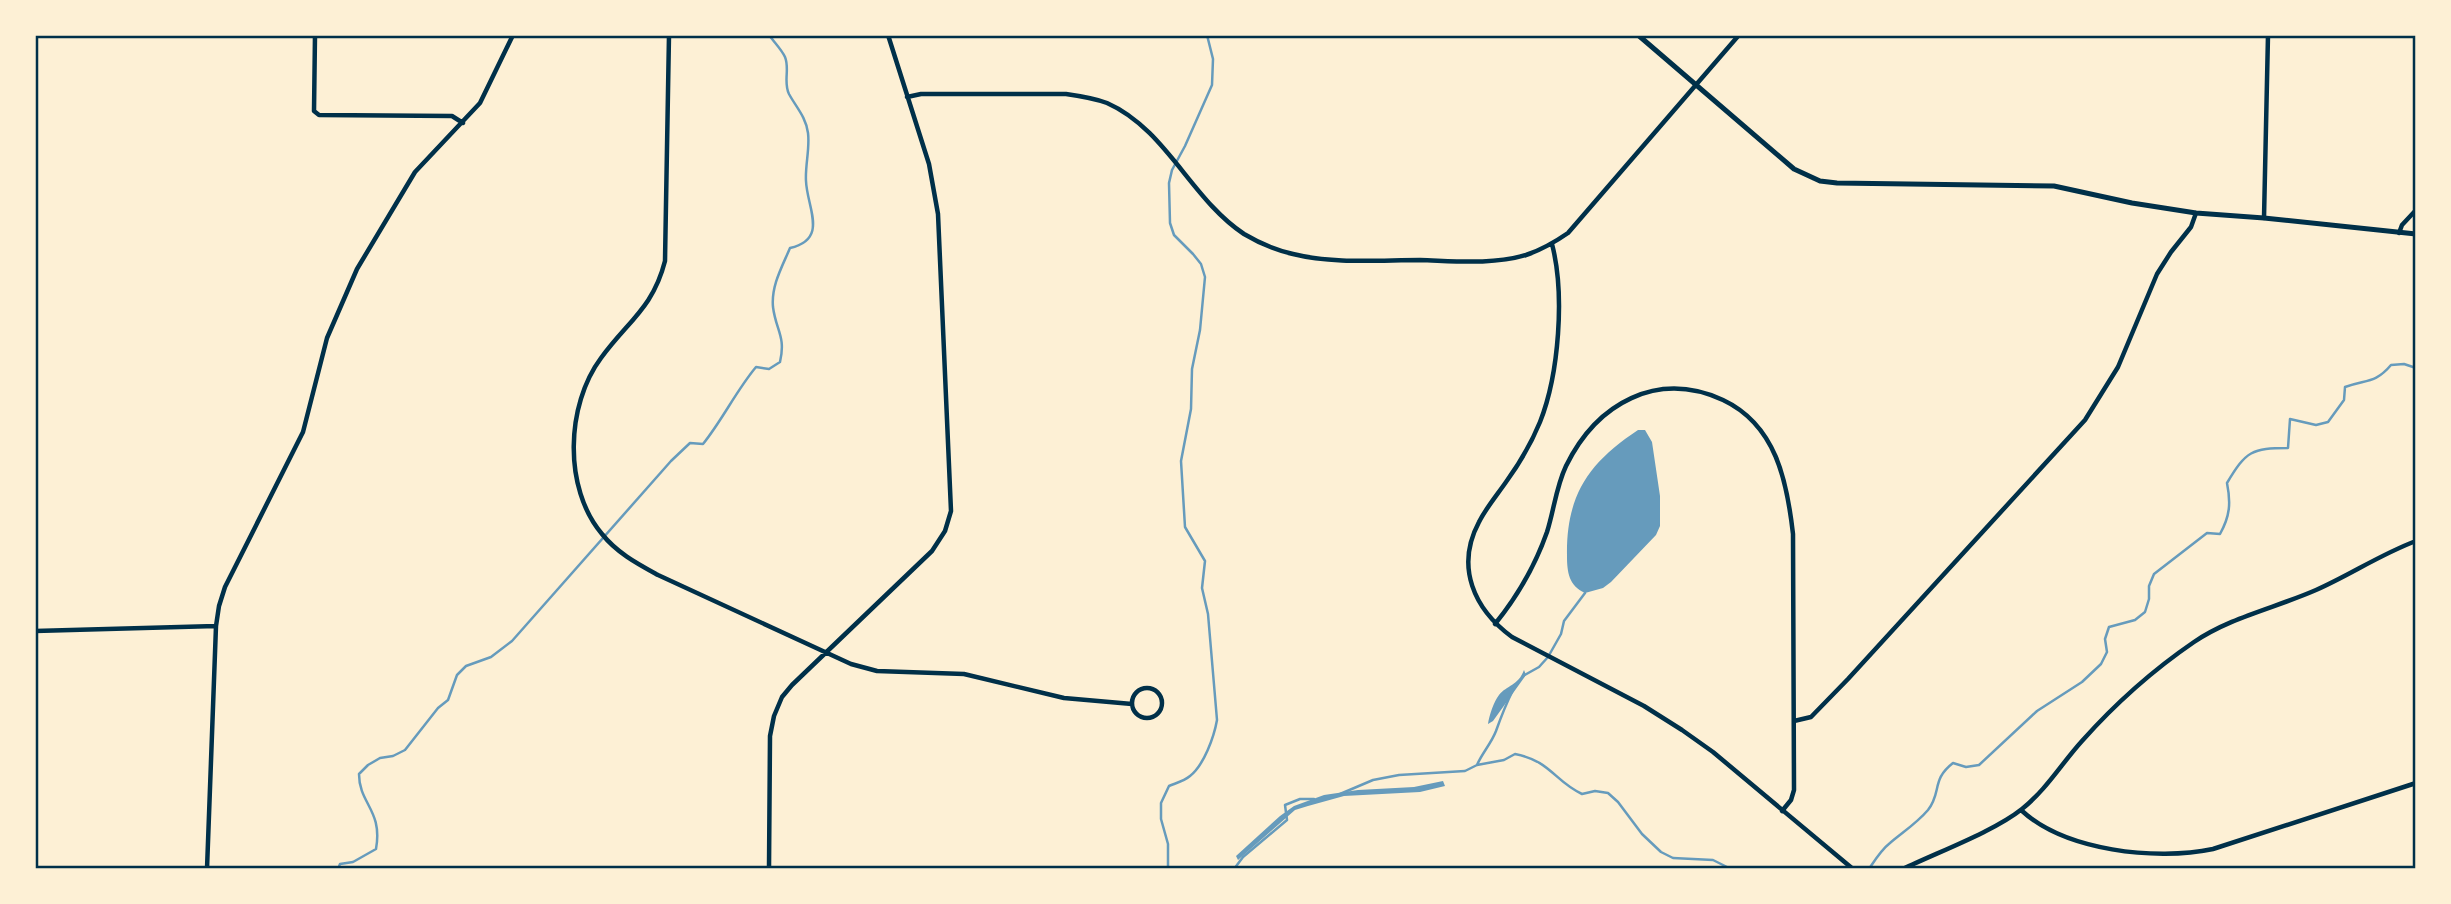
<svg xmlns="http://www.w3.org/2000/svg" width="2451" height="904" font-family="'Public Sans',sans-serif">
<style>
.water{fill:#669bbc}
.lines{fill:none;stroke-linecap:round;stroke-linejoin:round}
.stream{stroke:#669bbc;stroke-width:2.5}
.minor{stroke:#003049;stroke-width:4.5}
.tertiary{stroke:#003049;stroke-width:5}
.neatline{fill:none;stroke:#003049;stroke-width:2.5}
</style>
<rect width="100%" height="100%" fill="#fdf0d5"/>
<path class="water" d="M 1638,430 L 1645,430 L 1652,442 L 1660,496 L 1660,526 L 1656,535 L 1611,582 L 1603,588 L 1585,593 C 1569,586 1567,572 1567,556 C 1566,496 1588,463 1638,430 Z
M 1524,670 L 1526,675 L 1493,721 L 1488,724 C 1489,716 1494,701 1499,695 C 1507,685 1518,686 1524,670 Z
M 1443,781 L 1445,786 L 1420,792 L 1344,796 L 1308,806 L 1295,810 L 1238,860 L 1236,856 L 1280,816 L 1294,806 L 1324,795 L 1358,790 L 1414,787 Z"/>
<g class="lines">
<path class="stream" d="M 1523,676 L 1539,667 L 1548,657 L 1561,634 L 1564,621 L 1585,593
M 1477,765 C 1482,753 1491,744 1496,731 C 1501,717 1506,704 1513,690
M 1340,794 L 1373,780 L 1399,775 L 1465,771 L 1477,765 L 1504,760 L 1515,754 C 1551,761 1554,781 1582,794 L 1595,791 L 1608,793 L 1618,802 L 1642,834 L 1661,852 L 1673,858 L 1713,860 L 1731,869
M 338,869 L 340,864 L 353,862 L 376,849 C 383,810 359,804 359,774 L 368,765 L 380,758 L 393,756 L 405,750 L 438,708 L 448,700 L 457,675 L 466,666 L 491,657 L 512,641 L 671,461 L 690,443 L 703,444 C 723,419 736,391 756,367 L 769,369 L 780,362 C 786,336 776,331 773,307 C 771,286 782,267 790,248 C 829,239 807,208 806,181 C 805,165 810,149 808,133 C 806,117 796,107 789,94 C 783,82 790,69 785,57 C 782,50 774,42 769,35
M 1168,869 L 1168,844 L 1161,819 L 1161,803 L 1169,786 C 1176,783 1184,781 1190,776 C 1204,765 1214,737 1217,720 L 1208,614 L 1202,588 L 1205,561 L 1185,527 L 1181,461 L 1191,409 L 1192,369 L 1200,330 L 1205,277 L 1201,264 L 1193,254 L 1174,235 L 1170,223 L 1169,183 L 1172,170 L 1185,146 L 1212,85 L 1213,59 L 1207,35
M 1234,869 L 1243,857 L 1287,820 L 1285,805 L 1300,799 L 1314,799
M 1869,869 C 1875,860 1881,850 1890,843 C 1903,832 1917,823 1928,810 C 1942,792 1931,780 1953,763 L 1966,767 L 1979,765 L 2037,711 L 2082,682 L 2101,664 L 2107,652 L 2105,639 L 2109,627 L 2135,620 L 2145,612 L 2149,599 L 2149,586 L 2154,574 L 2207,533 L 2220,534 C 2230,516 2231,503 2227,483 C 2246,451 2252,448 2288,448 L 2290,419 L 2316,425 L 2328,422 L 2344,400 L 2345,387 C 2366,379 2375,384 2391,365 L 2404,364 L 2416,368"/>
<path class="minor" d="M 315,35 L 314,111 L 319,115 L 452,116 L 463,123
M 669,35 L 665,261 C 653,308 628,321 601,358 C 566,405 563,488 602,534 C 617,553 638,564 658,575 L 851,664 L 877,671 L 964,674 L 1064,698 L 1132,704
M 907,97 L 921,94 L 1066,94 C 1080,96 1094,98 1107,103 C 1166,129 1191,199 1244,234 C 1259,243 1276,250 1293,254 C 1333,264 1379,260 1420,260 C 1454,261 1493,265 1526,255 C 1541,250 1555,242 1568,233 L 1739,35
M 2264,218 L 2268,35
M 2399,233 L 2402,225 L 2416,210
M 1552,244 C 1565,294 1559,374 1540,422 C 1531,444 1519,464 1506,482 C 1497,495 1486,508 1479,522 C 1455,567 1474,609 1512,637 L 1644,706 L 1682,730 L 1713,752 L 1853,869
M 1495,624 C 1517,597 1535,566 1547,532 C 1554,510 1556,487 1566,466 C 1597,403 1657,370 1723,400 C 1776,425 1787,481 1793,534 L 1794,790 L 1791,800 L 1782,811
M 35,631 L 216,626
M1132 703a15 15 0 1 1 30 0a15 15 0 1 1-30 0Z
M 1794,721 L 1811,717 L 1848,679 L 2085,420 L 2118,367 L 2157,274 L 2171,252 L 2191,227 L 2196,213
M 2021,810 C 2065,851 2156,861 2213,849 L 2416,783
M 207,869 L 216,626 L 219,606 L 225,587 L 303,432 L 327,338 L 357,269 L 415,172 L 480,103 L 513,35
M 769,869 L 770,736 L 774,716 L 782,697 L 792,685 L 932,551 L 945,531 L 951,511 L 938,214 L 929,164 L 888,35
M 1903,869 C 1938,852 1993,832 2022,809 C 2046,790 2062,763 2082,741 C 2115,704 2153,670 2194,642 C 2231,617 2275,608 2316,590 C 2350,575 2381,554 2416,541"/>
<path class="tertiary" d="M 1638,35 L 1794,169 L 1820,181 L 1837,183 L 2054,186 L 2132,203 L 2196,213 L 2264,218 L 2416,234"/>
</g>
<rect width="2451" height="904" fill="none" stroke="#fdf0d5" stroke-width="74"/>
<rect x="37" y="37" width="2377" height="830" class="neatline"/>
</svg>
